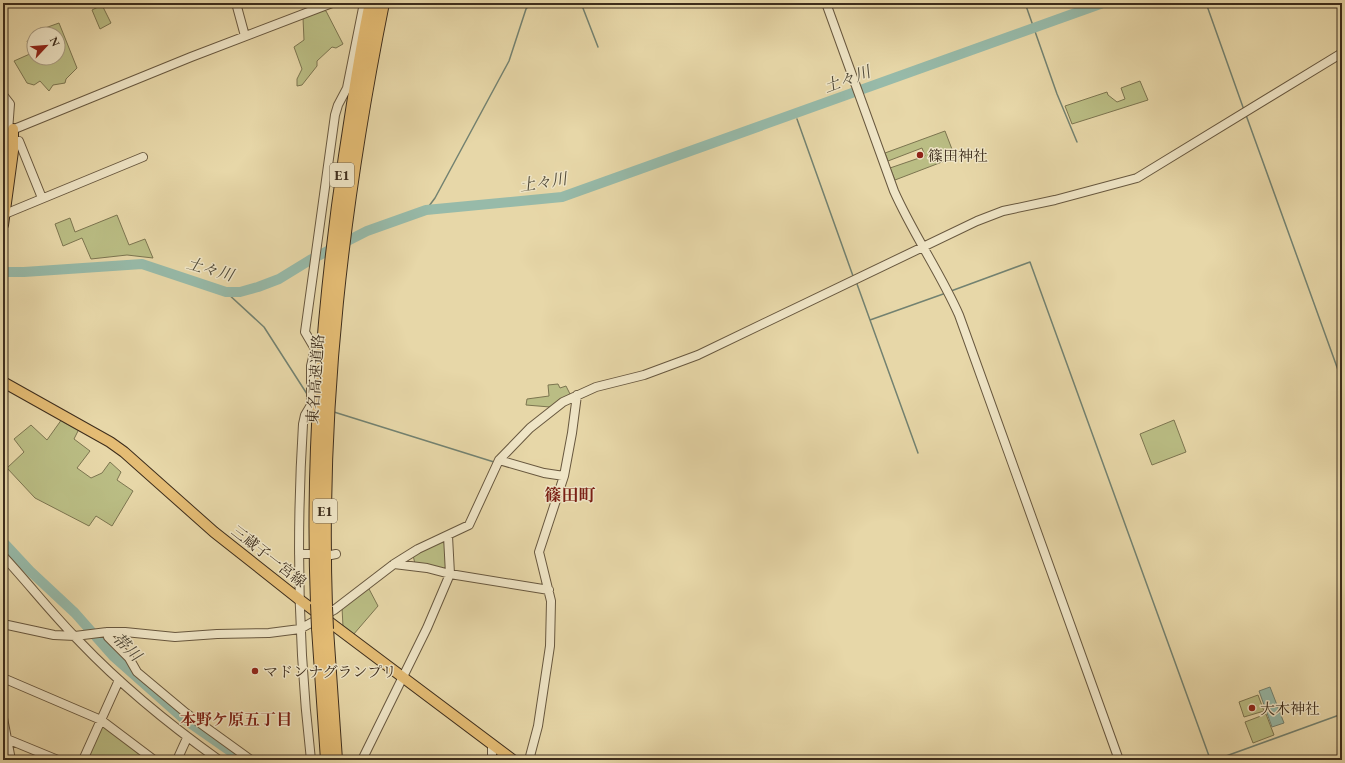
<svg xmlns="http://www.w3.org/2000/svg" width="1345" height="763" font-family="'EB Garamond','Noto Serif JP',serif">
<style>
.green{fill:#babd84;stroke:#7c7550}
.water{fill:#97baa9;stroke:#738271}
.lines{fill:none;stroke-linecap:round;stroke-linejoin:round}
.stream{stroke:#738271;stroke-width:1.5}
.river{stroke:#97baa9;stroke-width:10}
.minor-casing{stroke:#68583f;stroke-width:10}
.major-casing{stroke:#3d2d1c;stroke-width:12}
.highway-casing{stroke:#3d2d1c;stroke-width:14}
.minor{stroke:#efe5c6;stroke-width:8}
.major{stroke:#e4bc74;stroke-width:10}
.highway{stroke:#e4bc74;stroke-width:12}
.highway-bridge-casing{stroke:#3d2d1c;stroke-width:14;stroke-linecap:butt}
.highway-bridge{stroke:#e4bc74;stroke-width:12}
.poi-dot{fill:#8f2418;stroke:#efe5c6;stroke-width:1.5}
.labels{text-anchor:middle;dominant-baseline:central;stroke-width:3;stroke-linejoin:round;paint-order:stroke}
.shield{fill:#efe5c6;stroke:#72644f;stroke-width:1}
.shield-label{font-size:14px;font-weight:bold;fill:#3d2d1c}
.poi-label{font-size:15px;fill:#3d2d1c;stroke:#efe5c6;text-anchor:start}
.street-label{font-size:15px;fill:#3d2d1c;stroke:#efe5c6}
.water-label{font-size:16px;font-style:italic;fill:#4f4938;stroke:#efe5c6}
.neighbourhood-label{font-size:16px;font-weight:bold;fill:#7a1f14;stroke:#efe5c6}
.quarter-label{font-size:17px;font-weight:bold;fill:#7a1f14;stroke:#efe5c6}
</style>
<rect width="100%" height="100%" fill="#e7d7a8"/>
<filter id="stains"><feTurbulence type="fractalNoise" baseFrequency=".005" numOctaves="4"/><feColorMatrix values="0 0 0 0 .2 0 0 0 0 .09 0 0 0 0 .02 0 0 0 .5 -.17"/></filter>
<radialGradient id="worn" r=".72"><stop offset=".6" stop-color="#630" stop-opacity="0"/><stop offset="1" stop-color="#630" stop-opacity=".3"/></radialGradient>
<path class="green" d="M 102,5 L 111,23 L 100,29 L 92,10 Z
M 323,10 L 326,11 L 343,44 L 336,48 L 332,47 L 317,61 L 317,66 L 302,85 L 297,86 L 297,79 L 302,69 L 294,47 L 304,40 L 303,18 Z
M 59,23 L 77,68 L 66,79 L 65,83 L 53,85 L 49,91 L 40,81 L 34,85 L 27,83 L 14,61 L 32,53 L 27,41 L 34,39 L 34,58 L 58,58 L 58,34 L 42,34 L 40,28 L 45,28 Z
M 1140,81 L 1148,100 L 1072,124 L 1065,106 L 1107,92 L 1108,95 L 1117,102 L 1125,99 L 1121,88 Z
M 945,131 L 955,157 L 895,180 L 890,168 L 925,156 L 922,148 L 888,161 L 885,153 Z
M 117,215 L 129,245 L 145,239 L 153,258 L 127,255 L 91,259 L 82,238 L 63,246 L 55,224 L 70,218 L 75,232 Z
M 558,384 L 560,388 L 566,386 L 571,396 L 550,407 L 526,405 L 527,399 L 549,396 L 548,385 Z
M 62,419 L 79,429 L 74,439 L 90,451 L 77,468 L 91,478 L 102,473 L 110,462 L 121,472 L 117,480 L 133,491 L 112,526 L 96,516 L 89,526 L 35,498 L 7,468 L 24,452 L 14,439 L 31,425 L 47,440 Z
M 1174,420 L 1186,452 L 1152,465 L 1140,434 Z
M 444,540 L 447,568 L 445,570 L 415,564 L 413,555 Z
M 368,587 L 378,606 L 353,635 L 343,627 L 342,607 Z
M 1258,695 L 1264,711 L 1244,717 L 1239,702 Z
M 1266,714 L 1274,735 L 1253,743 L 1245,722 Z
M 104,726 L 148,760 L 87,760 L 102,727 Z"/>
<path class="water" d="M 1270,687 L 1284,723 L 1272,727 L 1259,691 Z"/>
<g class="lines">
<path class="stream" d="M 581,3 L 598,47
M 1025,3 L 1057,94 L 1077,142
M 1206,3 L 1244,110
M 1246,115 L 1342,381
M 797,119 L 853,276
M 426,210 L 435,198 L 509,61 L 526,9 L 531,3
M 857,284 L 918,453
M 951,291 L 1030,262 L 1209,756
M 226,292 L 264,327 L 307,394
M 870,320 L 946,293
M 334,412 L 494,462
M 1215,760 L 1342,714"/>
<path class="river" d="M 3,272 L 24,272 L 142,264 L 226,292 L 240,292 L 258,287 L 279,279 L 310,260 L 367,231 L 426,210 L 562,197 L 1103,3
M 3,542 L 30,571 L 75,613 L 113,656 L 184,719 L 243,760"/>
<g class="minor-casing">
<path id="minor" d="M 236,3 L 245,36
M 826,3 L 894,191 C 913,234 940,272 959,315 L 1119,760
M 3,95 L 10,104 L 8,131
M 7,132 L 191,57 L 332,3
M 19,141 L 42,198
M 5,214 L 143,157
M 499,460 L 544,473 L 564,476
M 299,554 L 309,554
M 331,555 L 336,554
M 3,556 C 29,584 53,615 80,642 C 122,686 170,725 219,760
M 394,564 L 427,568 L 450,574 L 549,590
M 3,624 L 54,635 L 75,636 L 107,632 L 125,632 L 175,637 L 217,634 L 269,633 L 300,629 L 334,610 L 394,564 L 418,549 L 469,525 L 499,460 L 530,428 L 563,402 L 596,387 L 644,375 L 698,355 L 977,221 L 1003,211 L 1055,200 L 1137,178 L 1342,53
M 107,632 L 108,637 L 129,658 L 137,672 L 186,713 L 251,760
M 3,678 L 101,720 L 154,760
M 3,718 L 11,760
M 7,739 L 58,760
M 492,744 L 492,760
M 83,760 L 119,680
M 177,760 L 187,738
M 311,760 C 298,648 296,536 303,424 L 305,415 L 311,405 L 311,366 L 315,349 L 305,332 L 335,115 L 338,105 L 347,88 L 364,3
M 362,760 L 427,628 L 450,574 L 448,536
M 529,760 L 538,726 L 550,646 L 551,601 L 539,552 L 564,476 L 572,433 L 577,395"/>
</g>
<g class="major-casing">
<path id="major" d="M 3,171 L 8,133
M 3,225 L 13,151 L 13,129
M 3,382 L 110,442 L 124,452 L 214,532 L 300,600 L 513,760"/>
</g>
<g class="highway-casing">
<path id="highway" d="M 317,604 C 311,454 323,304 345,156 C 353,105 360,53 371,3
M 326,607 C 319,402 343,203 383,3
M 318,628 L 327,760
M 327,629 L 336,760"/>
</g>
<use href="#minor" class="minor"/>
<use href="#major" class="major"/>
<use href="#highway" class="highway"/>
<g class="highway-bridge-casing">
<path id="highway-bridge" d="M 317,604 L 318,628
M 326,607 L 327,629"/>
</g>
<use href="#highway-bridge" class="highway-bridge"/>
</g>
<g class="poi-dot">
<circle cx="920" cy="155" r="4"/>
<circle cx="255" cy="671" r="4"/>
<circle cx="1252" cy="708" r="4"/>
</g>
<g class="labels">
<g class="shield">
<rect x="330" y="163" width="24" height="24" rx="3"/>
<rect x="313" y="499" width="24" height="24" rx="3"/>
</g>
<g class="shield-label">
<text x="342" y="175">E1</text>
<text x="325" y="511">E1</text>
</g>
<g class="poi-label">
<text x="928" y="155">篠田神社</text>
<text x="263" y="671">マドンナグランプリ</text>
<text x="1260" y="708">大木神社</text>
</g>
<g class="street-label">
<text transform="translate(315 379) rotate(-86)">東名高速道路</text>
<text transform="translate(269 556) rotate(38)">三蔵子一宮線</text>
</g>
<g class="water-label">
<text transform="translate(847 79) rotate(-20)">土々川</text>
<text transform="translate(543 182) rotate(-9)">土々川</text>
<text transform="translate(210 269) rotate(16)">土々川</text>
<text transform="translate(127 647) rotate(44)">帯川</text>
</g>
<g class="neighbourhood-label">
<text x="236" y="719">本野ケ原五丁目</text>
</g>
<g class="quarter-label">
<text x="570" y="495">篠田町</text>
</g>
</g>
<rect width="1345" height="763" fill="none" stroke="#e7d7a8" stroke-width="16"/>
<rect x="4" y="4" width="1337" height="755" fill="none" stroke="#3d2d1c" stroke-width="2"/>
<rect x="8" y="8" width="1329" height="747" fill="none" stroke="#3d2d1c"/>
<g transform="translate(46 46) rotate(64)"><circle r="19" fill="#efe5c6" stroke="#a89b82"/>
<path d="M0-3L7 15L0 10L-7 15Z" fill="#8f2418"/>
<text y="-6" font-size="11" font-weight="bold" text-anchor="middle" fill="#3d2d1c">N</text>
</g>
<rect width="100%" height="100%" filter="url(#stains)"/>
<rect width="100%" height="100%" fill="url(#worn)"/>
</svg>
